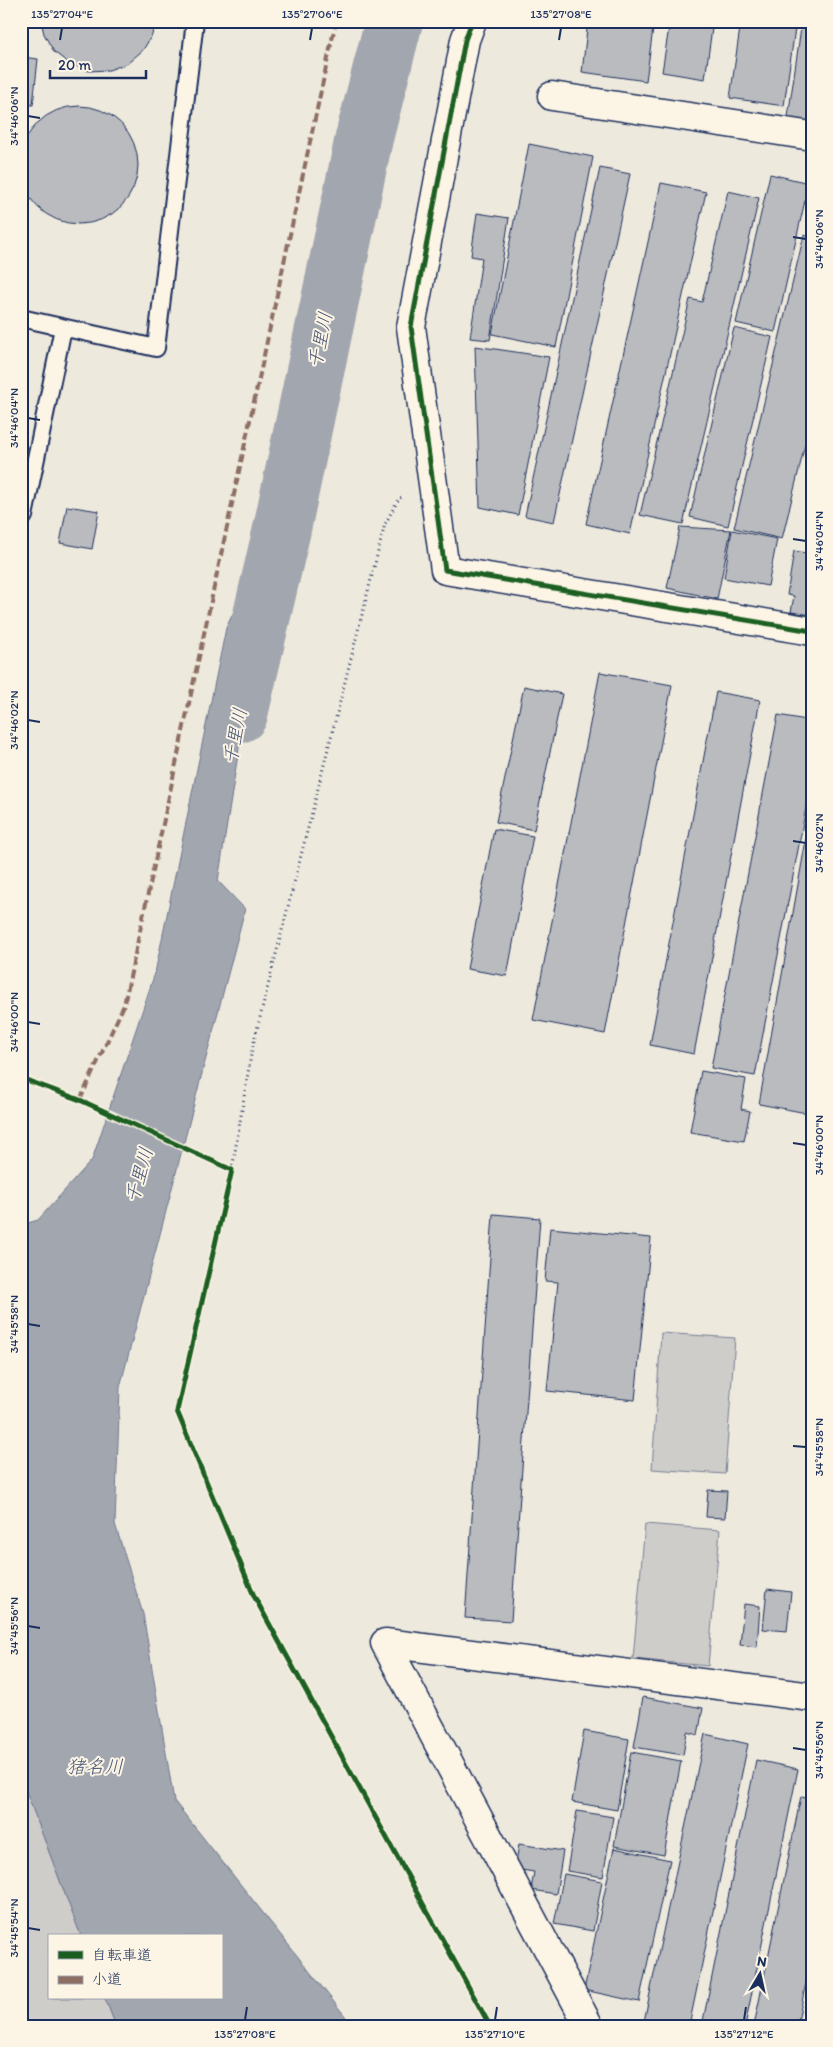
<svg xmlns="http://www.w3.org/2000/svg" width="833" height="2047" font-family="Itim,'Klee One',sans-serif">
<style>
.green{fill:#cfcdca;stroke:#757e94}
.water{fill:#a2a7af;stroke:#6c778f}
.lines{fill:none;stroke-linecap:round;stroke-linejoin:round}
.river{stroke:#a2a7af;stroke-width:58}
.building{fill:#babbbe;stroke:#1b2f5e}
.service-casing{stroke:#1b2f5e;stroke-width:20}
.minor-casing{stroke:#1b2f5e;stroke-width:31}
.path{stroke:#1b2f5e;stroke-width:3;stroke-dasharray:1 4;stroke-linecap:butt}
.service{stroke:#fcf5e5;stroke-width:16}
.minor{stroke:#fcf5e5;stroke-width:28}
.quiet{stroke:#8d6e63;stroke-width:4;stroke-dasharray:8 4;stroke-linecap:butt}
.cycleway-casing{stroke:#fcf5e5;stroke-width:8}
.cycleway{stroke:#1b5e20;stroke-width:5}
.ticks{fill:none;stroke:#1b2f5e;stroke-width:2}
.labels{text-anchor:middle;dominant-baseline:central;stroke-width:4;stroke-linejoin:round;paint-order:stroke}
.water-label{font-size:19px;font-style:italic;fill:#445376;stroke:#fcf5e5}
.neatline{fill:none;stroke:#1b2f5e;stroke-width:2}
.ticks-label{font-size:12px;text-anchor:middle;fill:#1b2f5e}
</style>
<rect width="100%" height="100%" fill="#eee9dd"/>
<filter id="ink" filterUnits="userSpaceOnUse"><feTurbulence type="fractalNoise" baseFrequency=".02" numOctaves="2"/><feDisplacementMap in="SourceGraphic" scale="10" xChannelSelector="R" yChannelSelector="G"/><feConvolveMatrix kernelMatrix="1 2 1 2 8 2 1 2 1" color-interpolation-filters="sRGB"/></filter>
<g filter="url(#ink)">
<path class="green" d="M 661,1333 L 735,1338 L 725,1474 L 652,1469 Z
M 645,1524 L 720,1530 L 708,1666 L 633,1659 Z
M 21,1778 L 81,1936 L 49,1936 L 49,1998 L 105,1998 L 116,2026 L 21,2026 Z"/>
<path class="water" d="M 274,527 L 218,881 L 245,909 L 120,1387 L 115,1524 L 143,1614 L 174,1801 L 353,2026 L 116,2026 L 105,1998 L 221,1998 L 221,1936 L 81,1936 L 21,1778 L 21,1225 L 38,1220 L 92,1160 L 155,973 L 226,628 Z"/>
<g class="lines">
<path class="river" d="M 239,714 L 282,529 L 364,138 L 394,21"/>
</g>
<path class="building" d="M 41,21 L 155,21 L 152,35 L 143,50 L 128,63 L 109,70 L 89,71 L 70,64 L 54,52 L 44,34 Z
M 588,21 L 654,21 L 646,81 L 582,72 Z
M 670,21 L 713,21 L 705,79 L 662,72 Z
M 741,21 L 796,21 L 784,106 L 730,98 Z
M 802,21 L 812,21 L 812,128 L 787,124 Z
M 21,57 L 38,59 L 33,105 L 21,104 Z
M20 165a59 59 0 1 1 118 0a59 59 0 1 1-118 0Z
M 529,144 L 593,157 L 556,347 L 492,334 Z
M 600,168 L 630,174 L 554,522 L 525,516 Z
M 770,174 L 809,183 L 775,332 L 736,323 Z
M 661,183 L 706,192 L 630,534 L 586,524 Z
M 728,191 L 759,198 L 683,524 L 640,515 L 690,299 L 702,302 Z
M 477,213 L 509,218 L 490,340 L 470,338 L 482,258 L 471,256 Z
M 804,235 L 812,237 L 812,416 L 782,539 L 734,528 Z
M 734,328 L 772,337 L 728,526 L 690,517 Z
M 475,346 L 549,357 L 518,515 L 480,507 Z
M 67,506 L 99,511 L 92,549 L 60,543 Z
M 680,527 L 731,530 L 717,599 L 667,588 Z
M 732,530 L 777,539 L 768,586 L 724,578 Z
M 794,551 L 812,554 L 812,615 L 791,612 L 794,596 L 787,595 Z
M 600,672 L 672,685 L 605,1034 L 533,1020 Z
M 524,686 L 562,694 L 534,830 L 496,822 Z
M 716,692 L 760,700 L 694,1054 L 650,1045 Z
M 778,715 L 812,721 L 812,776 L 755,1076 L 711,1068 Z
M 812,806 L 812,1114 L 759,1104 Z
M 494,829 L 533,836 L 507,976 L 467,969 Z
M 701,1071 L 746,1079 L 741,1109 L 750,1111 L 744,1141 L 690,1132 Z
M 493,1214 L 540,1218 L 511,1621 L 465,1618 Z
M 550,1228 L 651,1238 L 635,1400 L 547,1391 L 558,1282 L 545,1281 Z
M 708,1490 L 727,1491 L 725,1518 L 706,1517 Z
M 767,1589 L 791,1592 L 787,1631 L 763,1629 Z
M 744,1604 L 760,1606 L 757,1647 L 740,1645 Z
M 643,1697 L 703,1708 L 698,1735 L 687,1732 L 683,1755 L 634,1747 Z
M 584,1731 L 629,1739 L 617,1810 L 572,1802 Z
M 705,1734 L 748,1744 L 689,2026 L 643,2026 Z
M 631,1752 L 681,1761 L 664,1855 L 614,1846 Z
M 756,1760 L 798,1769 L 745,2026 L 702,2026 Z
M 801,1796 L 812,1798 L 812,1954 L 797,2026 L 754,2026 Z
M 577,1811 L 613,1817 L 603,1877 L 567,1871 Z
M 519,1844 L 563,1851 L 556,1894 L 531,1890 L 534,1872 L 515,1869 Z
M 614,1848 L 670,1860 L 639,2002 L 584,1990 Z
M 564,1874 L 602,1881 L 593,1931 L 554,1924 Z"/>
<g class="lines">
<g class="service-casing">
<path id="service" d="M 21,318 L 156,348 L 195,21
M 21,515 L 24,516 L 63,328"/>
</g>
<g class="minor-casing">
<path id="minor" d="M 472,21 L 465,40 L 411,327 L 445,570 L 812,631
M 552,96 L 812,136
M 589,2026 L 385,1643 L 812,1697"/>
</g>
<path class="path" d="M 232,1170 L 252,1049 L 385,524 L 399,498 L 405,497"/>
<use href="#service" class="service"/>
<use href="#minor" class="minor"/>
<path class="quiet" d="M 80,1100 L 124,1005 L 336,21"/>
<g class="cycleway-casing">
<path id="cycleway" d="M 472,21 L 465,40 L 411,327 L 445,570 L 812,631
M 21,1078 L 80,1100 L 232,1170 L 177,1411 L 254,1596 L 490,2026"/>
</g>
<use href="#cycleway" class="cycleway"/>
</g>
</g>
<path class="ticks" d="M 60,40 L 62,28M 310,40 L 312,28M 559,40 L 561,28M 28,116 L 40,118M 793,237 L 806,239M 28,418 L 40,420M 793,539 L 806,541M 28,720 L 40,722M 793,841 L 806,843M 28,1022 L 40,1024M 793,1143 L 806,1145M 28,1324 L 40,1326M 793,1446 L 806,1447M 28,1626 L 40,1628M 793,1748 L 806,1750M 28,1928 L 40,1930M 245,2020 L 247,2007M 495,2020 L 497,2007M 744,2020 L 746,2007"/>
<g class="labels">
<g class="water-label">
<text transform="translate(320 340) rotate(-78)">千里川</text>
<text transform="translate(235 736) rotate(-79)">千里川</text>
<text transform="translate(139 1175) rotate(-74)">千里川</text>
<text x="95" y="1766">猪名川</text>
</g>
</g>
<rect width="833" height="2047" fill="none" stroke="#fcf5e5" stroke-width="55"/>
<rect x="48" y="1934" width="175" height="65" fill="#fcf5e5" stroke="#a2a6af"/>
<rect x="58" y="1951" width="25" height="8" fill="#1b5e20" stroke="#a2a6af"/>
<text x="92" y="1960" font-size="15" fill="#1b2f5e">自転車道</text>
<rect x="58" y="1976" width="25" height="8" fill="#8d6e63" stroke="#a2a6af"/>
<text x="92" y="1984" font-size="15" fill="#1b2f5e">小道</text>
<g transform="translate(760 1974) rotate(9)" stroke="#fcf5e5" stroke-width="4" paint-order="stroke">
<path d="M0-4L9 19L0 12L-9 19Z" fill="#1b2f5e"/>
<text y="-8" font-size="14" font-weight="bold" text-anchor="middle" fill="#1b2f5e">N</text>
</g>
<path d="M50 70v8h96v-8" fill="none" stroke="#1b2f5e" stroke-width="2.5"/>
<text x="58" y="70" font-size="15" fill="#1b2f5e" stroke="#fcf5e5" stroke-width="4" paint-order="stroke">20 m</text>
<rect x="28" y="28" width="778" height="1992" class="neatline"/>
<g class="ticks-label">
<text x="62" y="18">135°27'04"E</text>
<text x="312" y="18">135°27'06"E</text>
<text x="561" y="18">135°27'08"E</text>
<text transform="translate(14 116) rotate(-90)" y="4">34°46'06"N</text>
<text transform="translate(819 239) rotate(-90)" y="4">34°46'06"N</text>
<text transform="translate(14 418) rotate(-90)" y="4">34°46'04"N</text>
<text transform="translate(819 541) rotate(-90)" y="4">34°46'04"N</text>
<text transform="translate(14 720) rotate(-90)" y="4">34°46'02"N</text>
<text transform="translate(819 843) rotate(-90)" y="4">34°46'02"N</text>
<text transform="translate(14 1022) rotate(-90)" y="4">34°46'00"N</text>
<text transform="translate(819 1145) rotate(-90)" y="4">34°46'00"N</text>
<text transform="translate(14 1324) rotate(-90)" y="4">34°45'58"N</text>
<text transform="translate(819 1447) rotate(-90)" y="4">34°45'58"N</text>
<text transform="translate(14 1626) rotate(-90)" y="4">34°45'56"N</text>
<text transform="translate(819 1750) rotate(-90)" y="4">34°45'56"N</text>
<text transform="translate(14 1928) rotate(-90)" y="4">34°45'54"N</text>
<text x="245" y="2038">135°27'08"E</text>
<text x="495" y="2038">135°27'10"E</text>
<text x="744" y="2038">135°27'12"E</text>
</g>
</svg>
